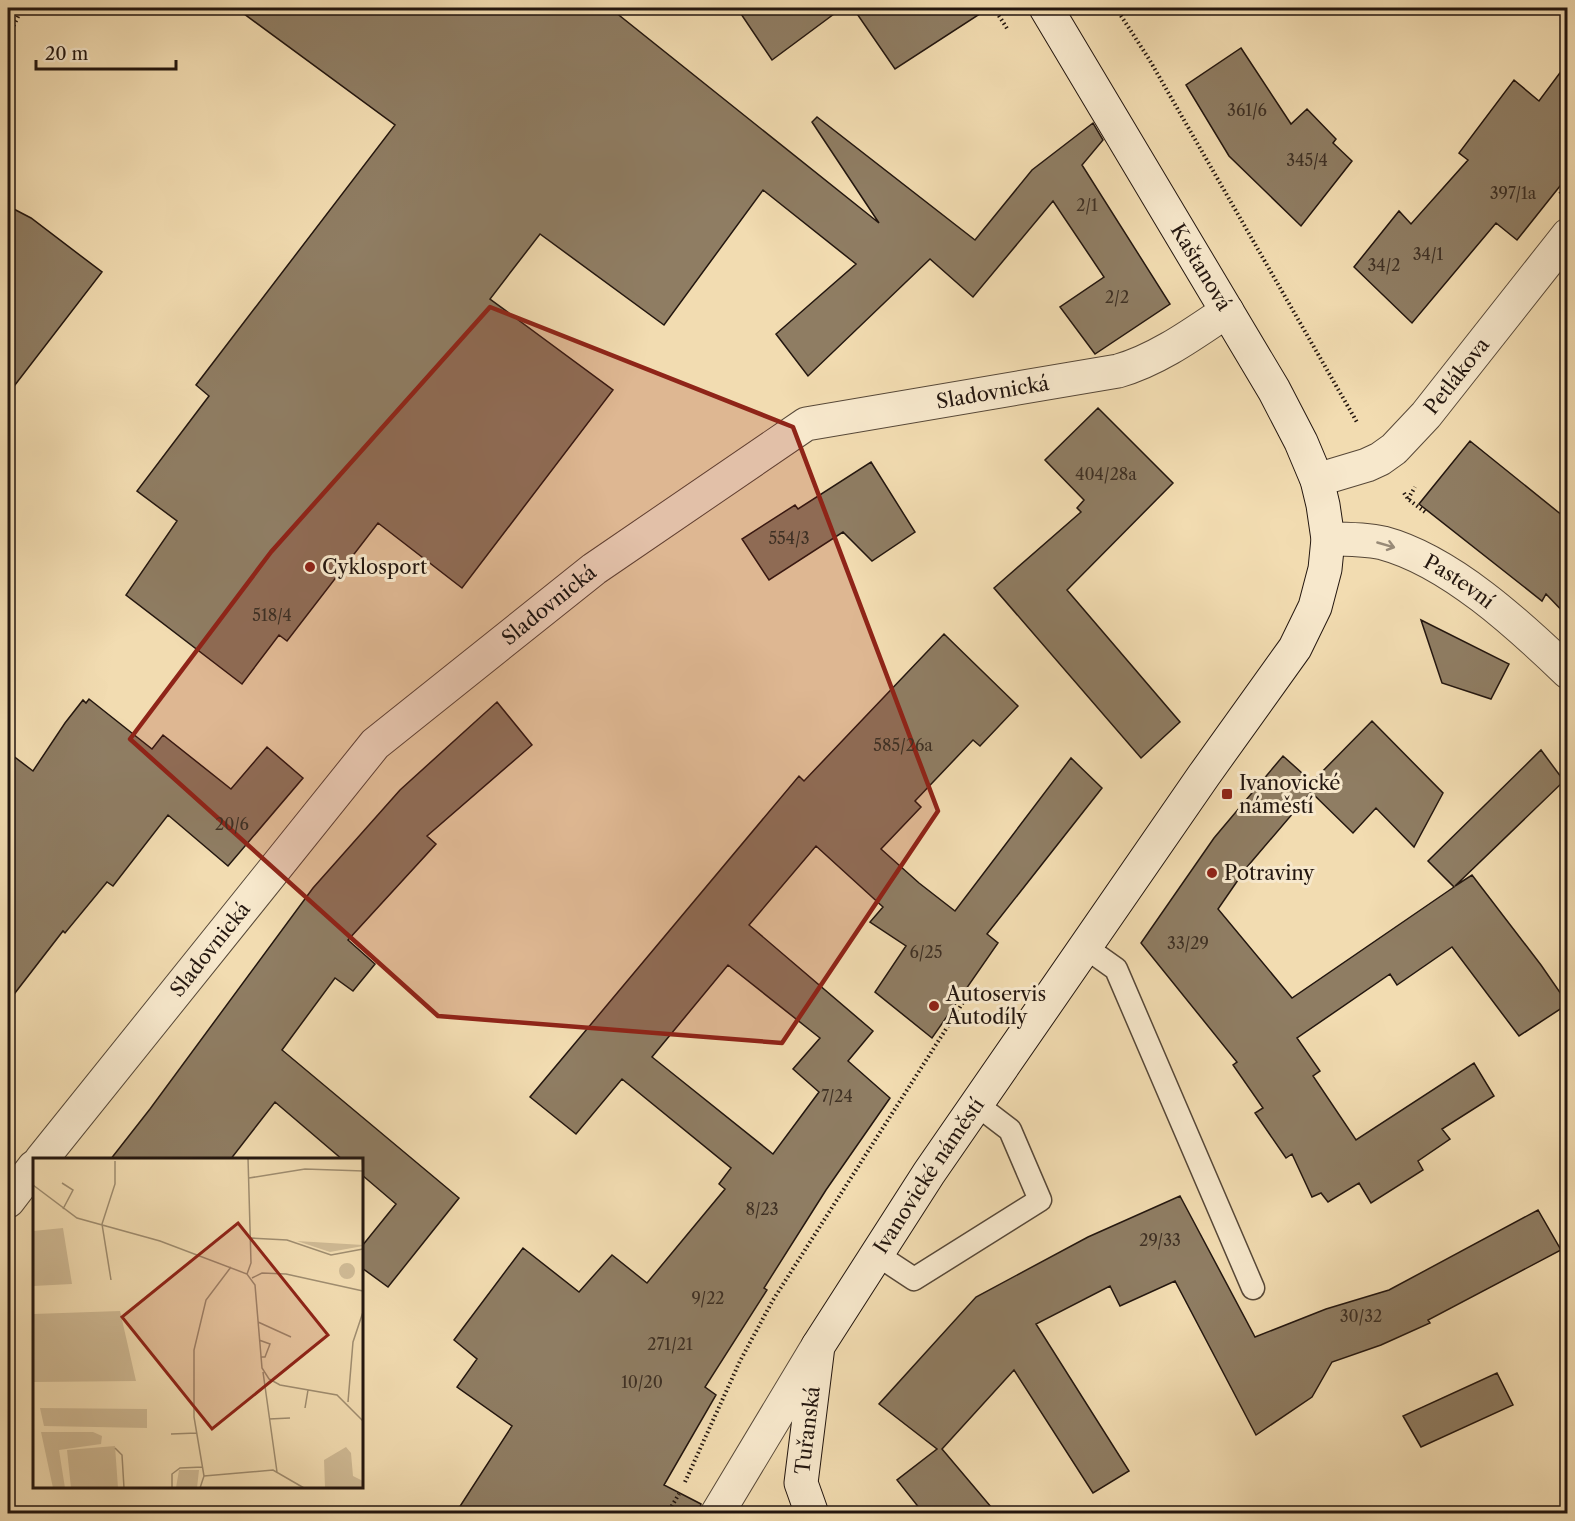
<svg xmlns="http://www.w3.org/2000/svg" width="1575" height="1521" font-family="'Libre Caslon Text',serif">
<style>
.building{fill:#8f7d63;stroke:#23160f;stroke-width:1.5;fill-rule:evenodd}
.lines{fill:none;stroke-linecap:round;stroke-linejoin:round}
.service-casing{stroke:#574838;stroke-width:25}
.minor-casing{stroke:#574838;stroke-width:35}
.secondary-casing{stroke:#23160f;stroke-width:35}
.path{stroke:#23160f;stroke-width:4;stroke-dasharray:1.5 3;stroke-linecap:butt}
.service{stroke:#f7e8cc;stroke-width:22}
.minor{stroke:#f7e8cc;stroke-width:33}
.secondary{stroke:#f7e8cc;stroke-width:33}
.oneway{stroke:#988a77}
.marked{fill:#8f2418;fill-opacity:0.2;stroke:#8f2418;stroke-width:4.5;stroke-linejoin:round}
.poi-dot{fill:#8f2418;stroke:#f7e8cc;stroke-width:2}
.labels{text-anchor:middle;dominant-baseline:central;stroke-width:6;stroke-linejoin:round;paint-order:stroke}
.number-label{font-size:16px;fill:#3e3024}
.street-label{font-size:20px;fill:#23160f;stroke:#f7e8cc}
.poi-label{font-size:20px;fill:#23160f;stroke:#f7e8cc;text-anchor:start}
.inset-road{fill:none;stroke:#9f8d70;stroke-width:1.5}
.view{fill:#8f2418;fill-opacity:0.15;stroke:#8f2418;stroke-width:3}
.inset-edge{fill:none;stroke:#23160f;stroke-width:3}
</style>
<rect width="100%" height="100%" fill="#f2dcb1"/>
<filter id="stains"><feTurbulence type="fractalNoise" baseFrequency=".00333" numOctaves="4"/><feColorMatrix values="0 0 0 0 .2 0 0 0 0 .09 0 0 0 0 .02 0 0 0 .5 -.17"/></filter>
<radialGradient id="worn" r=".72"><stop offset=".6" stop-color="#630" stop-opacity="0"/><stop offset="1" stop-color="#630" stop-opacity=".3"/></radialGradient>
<path class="building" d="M 236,8 L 610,8 L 879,223 L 812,122 L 817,117 L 975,240 L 1032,170 L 1093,123 L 1103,140 L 1082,165 L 1170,304 L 1095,354 L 1060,307 L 1104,277 L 1053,201 L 973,297 L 930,259 L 808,376 L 776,334 L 856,264 L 763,190 L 664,325 L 540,234 L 490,299 L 613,390 L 462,588 L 378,523 L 287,641 L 279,635 L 242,684 L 126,595 L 177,521 L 137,491 L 209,396 L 196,385 L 395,125 Z
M 737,8 L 842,8 L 772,60 Z
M 853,8 L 989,8 L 895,69 Z
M 1241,48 L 1291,124 L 1307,109 L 1336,139 L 1333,143 L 1352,161 L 1301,226 L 1229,156 L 1186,85 Z
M 1568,62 L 1568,176 L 1517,240 L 1496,223 L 1412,323 L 1354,267 L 1399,211 L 1411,224 L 1468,160 L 1459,153 L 1514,80 L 1539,101 Z
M 8,206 L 31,218 L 102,272 L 8,394 Z
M 1098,408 L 1173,483 L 1067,590 L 1180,722 L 1141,758 L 994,588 L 1081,512 L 1077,508 L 1084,500 L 1045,460 Z
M 1470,441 L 1568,520 L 1568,617 L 1546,594 L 1542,601 L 1419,504 Z
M 871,462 L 915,532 L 872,561 L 843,532 L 769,580 L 742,539 L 795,505 L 798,509 Z
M 1421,620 L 1509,664 L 1491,699 L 1442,683 Z
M 944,634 L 1018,706 L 980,746 L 973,740 L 915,801 L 921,807 L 881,849 L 919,883 L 955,911 L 1071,758 L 1102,788 L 987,934 L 998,943 L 932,1038 L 875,992 L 906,946 L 870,922 L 883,907 L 816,846 L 749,925 L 873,1031 L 848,1061 L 890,1098 L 826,1190 L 764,1288 L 767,1290 L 705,1387 L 716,1395 L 664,1485 L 701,1504 L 698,1514 L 455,1514 L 512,1426 L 457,1387 L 477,1359 L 454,1340 L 523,1248 L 579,1292 L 612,1255 L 647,1283 L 725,1189 L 719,1184 L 731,1168 L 622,1079 L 576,1134 L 530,1097 L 799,776 L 804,781 ZM 728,965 L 820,1038 L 793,1069 L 819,1092 L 773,1154 L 652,1057 Z
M 89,699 L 152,749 L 163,735 L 231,789 L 267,747 L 303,778 L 228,866 L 168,815 L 113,886 L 107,882 L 65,933 L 63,931 L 8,1002 L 8,752 L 33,771 L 65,723 L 83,700 L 86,703 Z
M 497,702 L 532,745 L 427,836 L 436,844 L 348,940 L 375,964 L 353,991 L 335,978 L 282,1050 L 459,1198 L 388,1287 L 362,1268 L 362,1246 L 396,1204 L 362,1175 L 362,1160 L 343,1160 L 275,1102 L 230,1160 L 110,1160 L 150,1109 L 313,888 L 400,790 Z
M 1372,721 L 1443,793 L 1414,847 L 1376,808 L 1353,833 L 1311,792 L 1247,867 L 1218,909 L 1292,998 L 1454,887 L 1428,861 L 1541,750 L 1564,781 L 1455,886 L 1472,875 L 1541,965 L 1568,1004 L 1519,1036 L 1452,947 L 1397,985 L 1390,974 L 1297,1038 L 1320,1071 L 1313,1076 L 1356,1140 L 1474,1063 L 1494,1096 L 1442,1129 L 1450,1139 L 1418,1161 L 1423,1170 L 1371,1203 L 1359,1183 L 1328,1202 L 1321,1193 L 1312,1197 L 1292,1154 L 1286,1158 L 1255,1113 L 1263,1108 L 1233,1065 L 1237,1062 L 1141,943 L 1214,838 L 1283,756 L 1312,782 Z
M 1180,1196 L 1255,1337 L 1326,1309 L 1389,1290 L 1538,1210 L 1561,1250 L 1428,1320 L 1430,1323 L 1381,1345 L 1332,1362 L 1312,1397 L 1256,1435 L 1175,1281 L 1120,1306 L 1110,1286 L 1036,1324 L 1129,1471 L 1093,1493 L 1014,1370 L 942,1449 L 997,1514 L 924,1514 L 897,1480 L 937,1449 L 879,1404 L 976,1297 L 1088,1237 Z
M 1497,1373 L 1513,1405 L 1421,1447 L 1403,1416 Z"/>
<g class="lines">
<g class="service-casing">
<path id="service" d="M 1085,947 L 1116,969 L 1253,1288
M 876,1254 L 914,1279 L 1040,1200 L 1010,1130 L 976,1104"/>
</g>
<g class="minor-casing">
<g id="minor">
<path id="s1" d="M 1317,480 L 1367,465 L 1380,459 L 1394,449 L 1426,415 L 1568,235"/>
<path id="s2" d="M 1328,539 C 1346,539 1366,539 1383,543 C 1450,561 1519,625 1568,672"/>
<path id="s3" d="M 41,1160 L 375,744 L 594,569 L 806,424 L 1118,371 C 1157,360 1193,334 1227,311"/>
<path d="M 8,1201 L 34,1167"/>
<path d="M 717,1514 L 818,1346"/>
</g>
</g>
<g class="secondary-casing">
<g id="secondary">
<path id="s4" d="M 812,1514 L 801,1483 L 818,1346 L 929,1173 L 1204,775 L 1295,648 L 1315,607 L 1325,569 L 1328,539 L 1323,505 L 1317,480 L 1301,442 L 1274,390 L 1046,8"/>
</g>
</g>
<path class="path" d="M 994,8 L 1008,30
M 1116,8 L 1149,59 L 1358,424
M 8,38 L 22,8
M 1560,194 L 1568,185
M 1404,493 L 1408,499 L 1425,512
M 1408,499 L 1415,487
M 685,1482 L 740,1361 L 773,1300 L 969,993
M 667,1514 L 679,1494"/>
<use href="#service" class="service"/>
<use href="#minor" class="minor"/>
<use href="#secondary" class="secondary"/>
</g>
<defs><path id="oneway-shaft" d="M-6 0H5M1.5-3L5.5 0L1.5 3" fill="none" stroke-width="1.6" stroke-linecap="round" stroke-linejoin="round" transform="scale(1.5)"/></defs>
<use class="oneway" href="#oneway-shaft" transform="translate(1386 545) rotate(16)"/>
<path class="marked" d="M 490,307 L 793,427 L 938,811 L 782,1043 L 438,1016 L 130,739 L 271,552 Z"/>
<g class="poi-dot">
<circle cx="310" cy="567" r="6"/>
<rect x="1221" y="788" width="12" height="12" rx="3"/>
<circle cx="1212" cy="873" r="6"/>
<circle cx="934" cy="1006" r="6"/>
</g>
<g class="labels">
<g class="number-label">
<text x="1247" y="110">361/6</text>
<text x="1307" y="160">345/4</text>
<text x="1513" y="193">397/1a</text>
<text x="1087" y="205">2/1</text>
<text x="1428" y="254">34/1</text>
<text x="1384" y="265">34/2</text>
<text x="1117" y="297">2/2</text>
<text x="1106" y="474">404/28a</text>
<text x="789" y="538">554/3</text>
<text x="272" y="615">518/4</text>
<text x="903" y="745">585/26a</text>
<text x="232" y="824">20/6</text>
<text x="1188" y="943">33/29</text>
<text x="926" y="952">6/25</text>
<text x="837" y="1096">7/24</text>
<text x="762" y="1209">8/23</text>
<text x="1160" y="1240">29/33</text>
<text x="708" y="1298">9/22</text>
<text x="1361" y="1316">30/32</text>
<text x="670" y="1344">271/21</text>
<text x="642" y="1382">10/20</text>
</g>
<g class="street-label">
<text transform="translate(1201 267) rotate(59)">Kaštanová</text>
<text stroke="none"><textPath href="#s1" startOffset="180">Petlákova</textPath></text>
<text stroke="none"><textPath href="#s3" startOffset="1260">Sladovnická</textPath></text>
<text stroke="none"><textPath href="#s2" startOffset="141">Pastevní</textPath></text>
<text stroke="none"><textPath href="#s3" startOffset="756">Sladovnická</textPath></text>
<text stroke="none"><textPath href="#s3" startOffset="270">Sladovnická</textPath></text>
<text stroke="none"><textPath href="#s4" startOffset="374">Ivanovické náměstí</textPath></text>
<text stroke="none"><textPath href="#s4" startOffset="86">Tuřanská</textPath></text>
</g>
<g class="poi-label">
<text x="322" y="567">Cyklosport</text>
<text x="1239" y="783">Ivanovické<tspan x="1239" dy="23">náměstí</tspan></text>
<text x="1224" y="873">Potraviny</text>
<text x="946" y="994">Autoservis<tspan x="946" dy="23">Autodíly</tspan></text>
</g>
</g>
<g transform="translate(33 1158)">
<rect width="330" height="330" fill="#f2dcb1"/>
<path d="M 30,70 L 39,126 L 0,128 L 0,73 ZM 264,83 L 330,87 L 330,88 L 297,94 ZM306 113a8 8 0 1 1 16 0a8 8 0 1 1-16 0ZM 87,153 L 103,223 L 1,224 L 0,156 ZM 7,250 L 114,251 L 114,270 L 11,268 ZM 8,274 L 60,274 L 69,278 L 68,286 L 26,292 L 32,330 L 20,330 ZM 82,288 L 85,330 L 38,330 L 34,292 ZM 313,289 L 318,295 L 320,318 L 330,323 L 330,330 L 292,330 L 291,302 ZM 146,312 L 166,312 L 164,330 L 143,330 Z" fill="#cfba95"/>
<path class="inset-road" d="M 52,0 L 93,0M 216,20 L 272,11 L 330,13 L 329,0M 29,25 L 40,32 L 30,51M 0,27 L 44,60 L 127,83 L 214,116 L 222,127 L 229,210 L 236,221 L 247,227 L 304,237 L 330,263M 218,80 L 254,82 L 298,97 L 330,91M 214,116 L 218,105 L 215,0M 219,120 L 229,115 L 253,116 L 330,133M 78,122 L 69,66 L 82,26 L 82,3M 225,164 L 258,179M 226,182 L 237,186 L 232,199 L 228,199M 230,214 L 244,314M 315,244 L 320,184 L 330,154M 272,250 L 275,232M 236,261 L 257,260M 138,276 L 164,275M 82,290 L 89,297 L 91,330M 171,318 L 240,312 L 271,330M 139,330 L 139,316 L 147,310 L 170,309M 167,330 L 171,318 L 161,259 L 161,192 L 173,142 L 198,109"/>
<path class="view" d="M 205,65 L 295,177 L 179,271 L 89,159 Z"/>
<rect width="330" height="330" class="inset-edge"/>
</g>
<rect width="1575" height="1521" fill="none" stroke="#f2dcb1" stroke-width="30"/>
<rect x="9" y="9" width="1557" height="1503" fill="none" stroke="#23160f" stroke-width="3"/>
<rect x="15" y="15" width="1545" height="1491" fill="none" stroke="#23160f" stroke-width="1.5"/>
<path d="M36 60v9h140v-9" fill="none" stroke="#23160f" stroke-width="3"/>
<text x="45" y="60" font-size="18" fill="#23160f" stroke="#f7e8cc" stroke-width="4.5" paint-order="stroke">20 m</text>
<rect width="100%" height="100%" filter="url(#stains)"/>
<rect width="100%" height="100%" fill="url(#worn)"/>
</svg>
